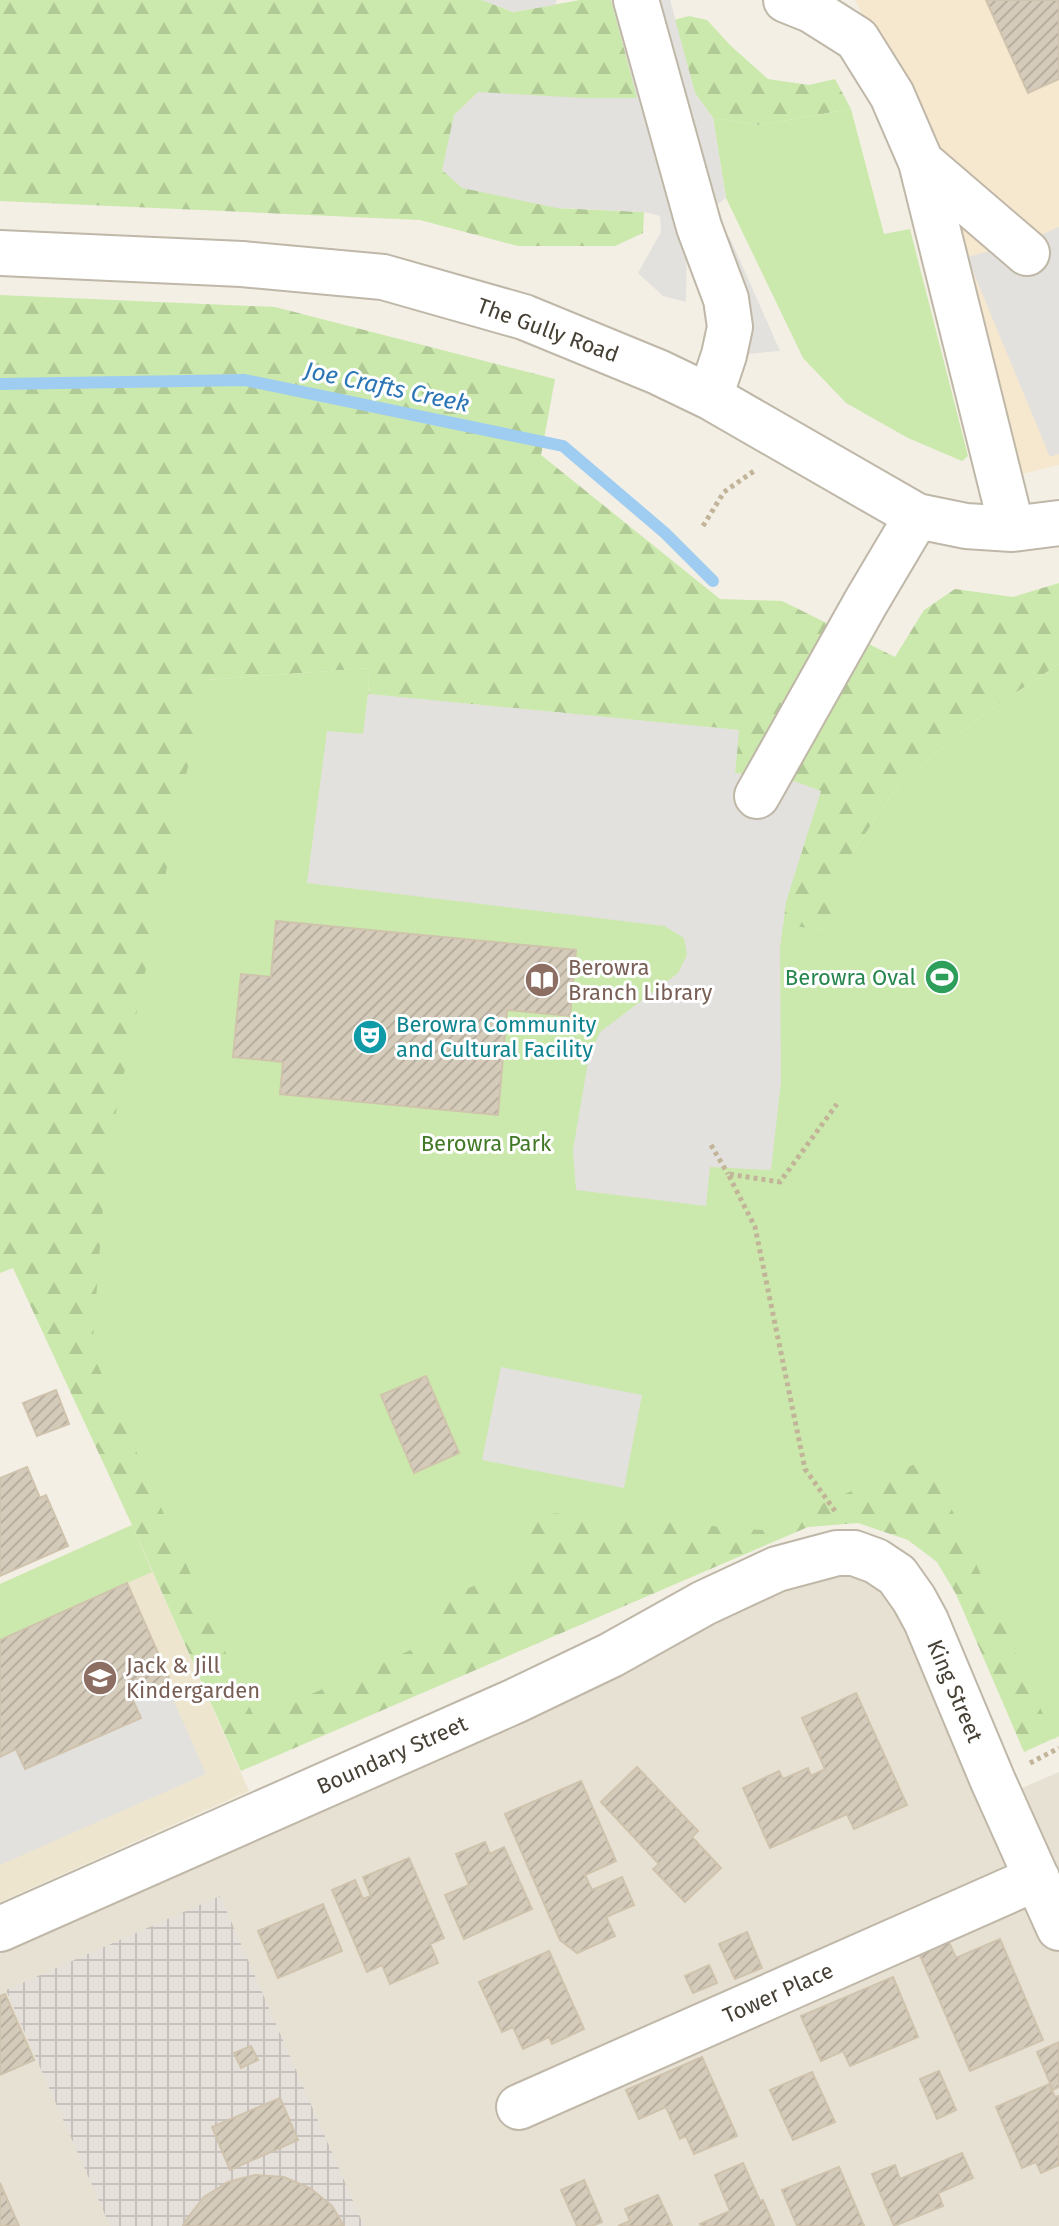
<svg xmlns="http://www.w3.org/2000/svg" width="1059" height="2226" font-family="'Fira Sans',sans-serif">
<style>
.residential{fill:#e7e1d3}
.commercial{fill:#f6e7cf}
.industrial{fill:url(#industrial-grid)}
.education{fill:#ede5ce}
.forest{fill:url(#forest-firs)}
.park{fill:#cbe9ac}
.parking{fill:#e3e1dd}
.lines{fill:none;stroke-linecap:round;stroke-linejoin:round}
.stream{stroke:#9fcdf2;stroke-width:12}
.building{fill:url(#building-hatch);stroke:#d0c3ad;stroke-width:2}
.minor-casing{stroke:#bfb7a7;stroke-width:48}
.path{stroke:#c1b498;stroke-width:5;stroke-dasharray:4 4;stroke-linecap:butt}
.minor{stroke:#fff;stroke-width:44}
.labels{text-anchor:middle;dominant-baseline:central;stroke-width:6;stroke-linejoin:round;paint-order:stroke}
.street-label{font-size:22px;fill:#453f34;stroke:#fff}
.education-label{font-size:22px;fill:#785e54;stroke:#fff;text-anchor:start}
.leisure-label{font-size:22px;fill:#27864d;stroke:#fff;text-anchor:end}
.culture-label{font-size:22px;fill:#0d838f;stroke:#fff;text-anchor:start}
.park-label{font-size:22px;fill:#427926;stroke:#fff}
.water-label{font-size:24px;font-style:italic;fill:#2b75b4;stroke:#fff}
</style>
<defs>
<pattern id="industrial-grid" width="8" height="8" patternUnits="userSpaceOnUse" patternTransform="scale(2)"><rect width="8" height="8" fill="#e5e0da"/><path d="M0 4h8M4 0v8" fill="none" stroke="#c6c1bc"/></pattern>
<pattern id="forest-firs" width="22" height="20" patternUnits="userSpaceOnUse" patternTransform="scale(2)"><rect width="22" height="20" fill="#cbe9ac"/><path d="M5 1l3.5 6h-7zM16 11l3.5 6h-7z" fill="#b0c995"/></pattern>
<pattern id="building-hatch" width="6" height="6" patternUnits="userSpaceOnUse" patternTransform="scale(2)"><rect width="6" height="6" fill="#d5cbba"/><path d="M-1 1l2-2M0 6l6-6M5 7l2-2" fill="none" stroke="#b8afa0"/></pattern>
</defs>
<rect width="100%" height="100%" fill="#f3efe5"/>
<path class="residential" d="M 876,1561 L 1001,1797 L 1059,1772 L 1059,2226 L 0,2226 L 0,1929 L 704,1603 Z"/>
<path class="commercial" d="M 855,0 L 1059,0 L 1059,465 L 1022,474 L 917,123 Z"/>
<path class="industrial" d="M 220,1896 L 364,2226 L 110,2226 L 6,1990 Z"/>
<path class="education" d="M 132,1525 L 249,1791 L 0,1902 L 0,1584 Z"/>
<path class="forest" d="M 0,0 L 482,0 L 513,12 L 580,0 L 611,0 L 638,98 L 585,98 L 557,208 L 644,212 L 643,233 L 615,246 L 518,246 L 420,220 L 0,201 Z
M 689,16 L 707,20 L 731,46 L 768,79 L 809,85 L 835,79 L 851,109 L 759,125 L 713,118 L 695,93 L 674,20 Z
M 0,295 L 275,307 L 555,379 L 541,455 L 720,599 L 782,601 L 895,657 L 924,610 L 955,589 L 1013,597 L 1059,583 L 1059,664 L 984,714 L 899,784 L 853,852 L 827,930 L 783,926 L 797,782 L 735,773 L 739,730 L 368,694 L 370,668 L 206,680 L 854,1140 L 1059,1736 L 1024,1752 L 956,1594 L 937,1562 L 908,1540 L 858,1523 L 808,1527 L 241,1771 L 132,1525 L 13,1268 L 0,1273 Z"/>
<path class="park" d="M 851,109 L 884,234 L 910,229 L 968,456 L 962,461 L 908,438 L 846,403 L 803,358 L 726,198 L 713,118 L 759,125 Z
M 1059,664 L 1059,1736 L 1054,1739 L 929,1458 L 761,1530 L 525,1511 L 530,1562 L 436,1602 L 449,1633 L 255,1719 L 92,1352 L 107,1155 L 206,680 L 370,668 L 368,694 L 739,730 L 735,773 L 797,782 L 821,791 L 786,902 L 783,925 L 826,930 L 853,852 L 899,784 L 984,714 Z
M 132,1525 L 152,1572 L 0,1640 L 0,1584 Z"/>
<path class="parking" d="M 482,0 L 557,0 L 555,5 L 513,12 Z
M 611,0 L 636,0 L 687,236 L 686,302 L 663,296 L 638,273 L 661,232 L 660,216 L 644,212 L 557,208 L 462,188 L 442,170 L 454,115 L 478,92 L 585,98 L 637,98 Z
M 656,0 L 670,0 L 695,93 L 713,118 L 726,198 L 715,206 L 717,224 L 730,238 L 780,351 L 746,354 L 752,331 L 719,251 Z
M 1059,227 L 1059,454 L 1050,457 L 967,257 L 1025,242 Z
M 368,694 L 739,730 L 735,773 L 797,782 L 821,791 L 786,902 L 780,948 L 781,1082 L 771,1170 L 710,1167 L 706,1206 L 576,1190 L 573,1150 L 589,1056 L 600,1032 L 678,973 L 687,955 L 684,938 L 664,926 L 307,883 L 327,731 L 363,734 Z
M 501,1367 L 642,1395 L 624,1488 L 482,1460 Z
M 166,1683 L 206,1774 L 0,1865 L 0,1757 L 16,1749 L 25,1768 L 141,1718 L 132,1698 Z"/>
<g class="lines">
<path class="stream" d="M 0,384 L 245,380 L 563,446 L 665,533 L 713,581"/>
</g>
<path class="building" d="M 986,0 L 1059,0 L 1059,79 L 1028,93 Z
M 276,921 L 576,950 L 570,1016 L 507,1010 L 498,1115 L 280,1094 L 283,1062 L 233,1057 L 241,974 L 271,977 Z
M 426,1376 L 459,1453 L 414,1473 L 381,1395 Z
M 56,1390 L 69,1424 L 37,1436 L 23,1403 Z
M 27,1467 L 40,1498 L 46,1495 L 68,1546 L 0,1576 L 0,1478 Z
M 127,1583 L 170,1680 L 132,1698 L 141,1718 L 25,1769 L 16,1749 L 0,1757 L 0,1640 Z
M 856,1693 L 907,1805 L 854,1829 L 847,1814 L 770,1848 L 743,1788 L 779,1771 L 783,1779 L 808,1768 L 811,1776 L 825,1769 L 802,1718 Z
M 637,1767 L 698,1831 L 692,1837 L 721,1868 L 685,1902 L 653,1869 L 659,1864 L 601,1802 Z
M 581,1781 L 616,1861 L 585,1875 L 592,1890 L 622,1877 L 634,1905 L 606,1917 L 615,1936 L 577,1953 L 560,1940 L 505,1814 Z
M 485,1842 L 490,1854 L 504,1847 L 532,1909 L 464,1939 L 445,1895 L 469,1885 L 456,1854 Z
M 409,1858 L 444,1938 L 430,1944 L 438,1963 L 390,1984 L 382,1965 L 367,1972 L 332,1890 L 355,1880 L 363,1899 L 371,1896 L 363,1877 Z
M 323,1904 L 342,1951 L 278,1978 L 258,1931 Z
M 747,1932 L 762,1968 L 735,1979 L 719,1944 Z
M 1000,1939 L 1043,2040 L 970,2071 L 919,1953 L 948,1940 L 956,1958 Z
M 549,1951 L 584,2029 L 552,2044 L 549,2037 L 523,2049 L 513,2027 L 502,2032 L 479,1982 Z
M 709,1965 L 717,1983 L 693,1993 L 685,1976 Z
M 893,1977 L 918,2037 L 850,2066 L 843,2051 L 821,2061 L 801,2016 Z
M 5,1994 L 34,2060 L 0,2075 L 0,1996 Z
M 1059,2042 L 1059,2087 L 1053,2090 L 1037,2052 Z
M 251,2046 L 258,2060 L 241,2068 L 234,2053 Z
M 702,2057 L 737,2136 L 694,2154 L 686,2136 L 680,2139 L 666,2107 L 639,2119 L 626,2090 Z
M 939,2071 L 956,2110 L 937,2119 L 920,2079 Z
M 812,2072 L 835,2122 L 793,2140 L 770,2090 Z
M 1049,2084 L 1055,2097 L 1059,2096 L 1059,2165 L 1041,2173 L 1036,2162 L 1022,2168 L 996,2107 Z
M 280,2098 L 298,2140 L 230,2170 L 212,2127 Z
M 962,2153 L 973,2178 L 938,2193 L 943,2206 L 894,2226 L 872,2174 L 895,2165 L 900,2179 Z
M 743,2163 L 760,2201 L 763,2200 L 774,2226 L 701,2226 L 700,2224 L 730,2211 L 715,2175 Z
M 839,2167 L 864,2226 L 797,2226 L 782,2190 Z
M 255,2175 L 284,2177 L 310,2188 L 332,2206 L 344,2226 L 183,2226 L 186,2220 L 204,2197 L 228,2182 Z
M 584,2180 L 602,2222 L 592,2226 L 577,2226 L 561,2190 Z
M 0,2183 L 19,2226 L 0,2226 Z
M 658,2195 L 672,2226 L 618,2226 L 630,2221 L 625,2209 Z"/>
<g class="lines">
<g class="minor-casing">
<path id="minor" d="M 636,0 L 699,227 L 726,299 L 730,327 L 724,355 L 710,397
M 786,0 L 811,10 L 857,39 L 892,95 L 921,162 L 1012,529
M 921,162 L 1027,253
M 0,253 L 242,264 L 383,277 L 524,317 L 658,372 L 710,397 L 917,516 L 966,526 L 1012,529 L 1059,523
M 757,796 L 866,602 L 917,516
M 0,1929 L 515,1701 L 611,1655 L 704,1603 L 777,1569 L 837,1553 L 854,1553 L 876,1561 L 897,1575 L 914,1599 L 926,1621 L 993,1781 L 1059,1928
M 519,2107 L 1037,1878"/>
</g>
<path class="path" d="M 703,526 L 724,492 L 754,471
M 711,1145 L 728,1174
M 835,1511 L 805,1469 L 755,1227 L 728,1174 L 780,1182 L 837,1104
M 1030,1763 L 1059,1748"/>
<use href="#minor" class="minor"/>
</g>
<defs>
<g id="stadium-disc" transform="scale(1.8)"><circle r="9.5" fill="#2e9e5b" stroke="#fff"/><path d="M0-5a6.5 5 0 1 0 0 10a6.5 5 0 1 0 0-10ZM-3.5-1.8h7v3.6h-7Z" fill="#fff"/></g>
<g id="library-disc" transform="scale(1.8)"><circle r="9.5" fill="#8d6e63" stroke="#fff"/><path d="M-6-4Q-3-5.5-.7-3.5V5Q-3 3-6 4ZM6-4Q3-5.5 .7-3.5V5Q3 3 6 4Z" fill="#fff"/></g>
<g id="theatre-disc" transform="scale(1.8)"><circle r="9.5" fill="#0f9aa8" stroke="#fff"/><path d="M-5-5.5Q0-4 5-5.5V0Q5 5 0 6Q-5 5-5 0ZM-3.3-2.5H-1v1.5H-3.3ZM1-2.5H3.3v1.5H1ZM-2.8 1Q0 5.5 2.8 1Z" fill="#fff"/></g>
<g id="school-disc" transform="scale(1.8)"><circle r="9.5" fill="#8d6e63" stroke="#fff"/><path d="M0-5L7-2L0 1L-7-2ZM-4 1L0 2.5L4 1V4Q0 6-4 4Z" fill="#fff"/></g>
</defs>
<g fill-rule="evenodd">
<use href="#stadium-disc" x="942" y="977"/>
<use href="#library-disc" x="542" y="980"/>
<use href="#theatre-disc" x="370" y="1037"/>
<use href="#school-disc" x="100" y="1678"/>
</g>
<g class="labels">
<g class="street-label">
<text transform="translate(548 330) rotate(20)">The Gully Road</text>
<text transform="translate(955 1691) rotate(67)">King Street</text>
<text transform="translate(392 1755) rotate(-24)">Boundary Street</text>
<text transform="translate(778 1993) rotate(-24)">Tower Place</text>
</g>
<g class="education-label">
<text x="568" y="967">Berowra<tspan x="568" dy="25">Branch Library</tspan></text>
<text x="126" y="1665">Jack &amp; Jill<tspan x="126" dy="25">Kindergarden</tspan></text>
</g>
<g class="leisure-label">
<text x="916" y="977">Berowra Oval</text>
</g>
<g class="culture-label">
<text x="396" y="1024">Berowra Community<tspan x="396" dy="25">and Cultural Facility</tspan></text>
</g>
<g class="park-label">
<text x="486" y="1143">Berowra Park</text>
</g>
<g class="water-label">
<text transform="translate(387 387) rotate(12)">Joe Crafts Creek</text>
</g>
</g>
</svg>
